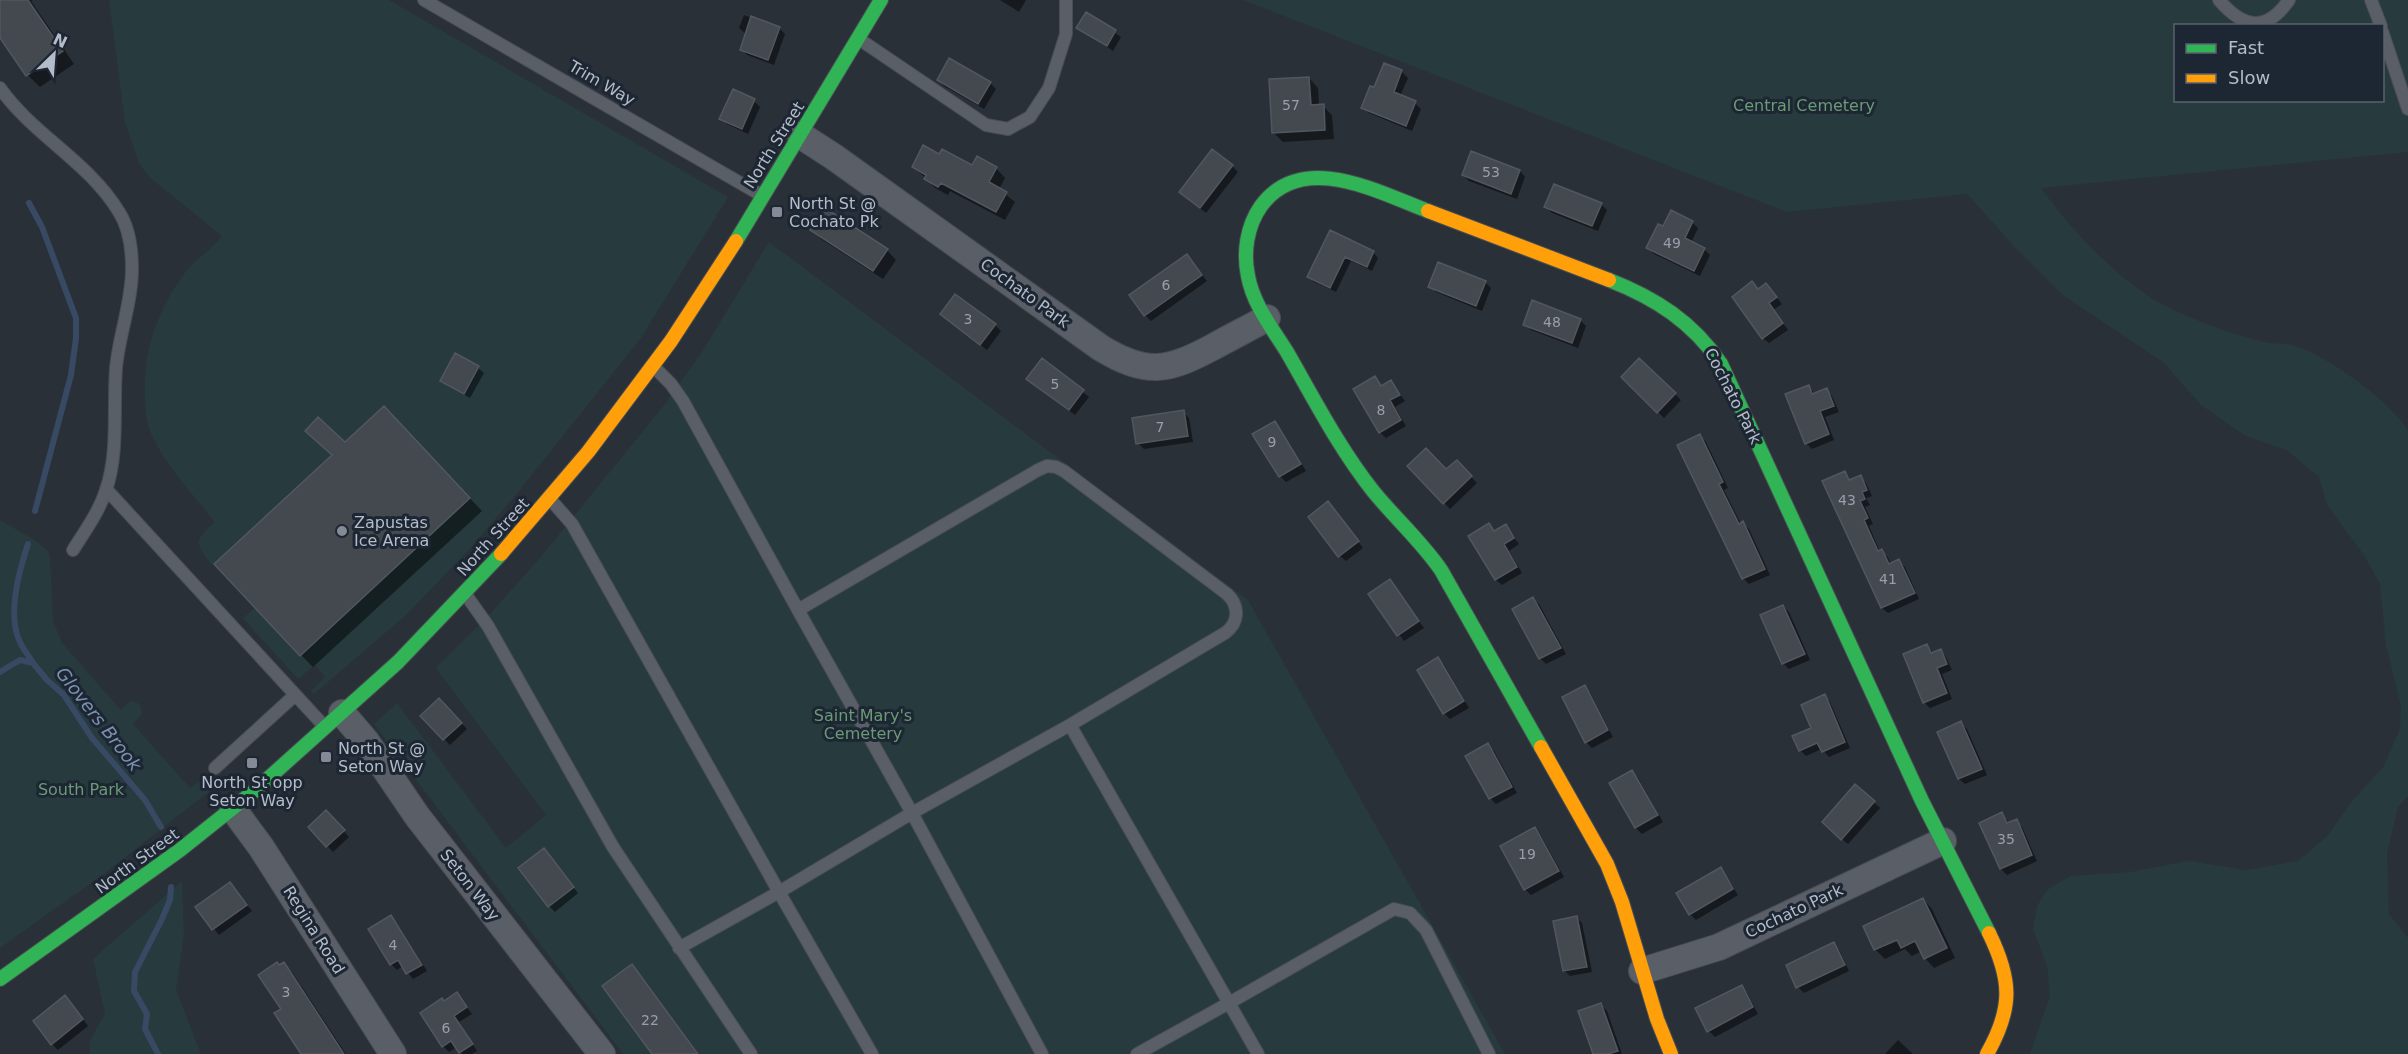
<svg xmlns="http://www.w3.org/2000/svg" width="2408" height="1054" font-family="'DejaVu Sans',sans-serif">
<style>
.green{fill:#273a3e;fill-rule:evenodd}
.shadow{fill:#0007}
.lines{fill:none;stroke-linecap:round;stroke-linejoin:round}
.stream{stroke:#384963;stroke-width:6}
.building{fill:#444950;stroke:#52575f;stroke-width:1.5}
.lane-casing{stroke:#484c53;stroke-width:14}
.street-casing{stroke:#484c53;stroke-width:28}
.fast-casing{stroke:#484c53;stroke-width:16}
.slow-casing{stroke:#484c53;stroke-width:16}
.lane{stroke:#5a5e66;stroke-width:12}
.street{stroke:#5a5e66;stroke-width:26}
.fast{stroke:#30b455;stroke-width:14}
.slow{stroke:#ff9f0a;stroke-width:14}
.poi-dot{fill:#848b96;stroke:#1d2633;stroke-width:2}
.labels{text-anchor:middle;dominant-baseline:central;stroke-width:6;stroke-linejoin:round;paint-order:stroke}
.number-label{font-size:14px;fill:#989fab}
.street-label{font-size:16px;fill:#b4bcc9;stroke:#1d2633}
.park-label{font-size:16px;fill:#6b9a76;stroke:#1d2633}
.poi-label{font-size:16px;fill:#b4bcc9;stroke:#1d2633;text-anchor:start}
.water-label{font-size:18px;font-style:italic;fill:#7c92b1;stroke:#1d2633}
</style>
<rect width="100%" height="100%" fill="#2a3038"/>
<path class="green" d="M 109,0 L 389,0 L 728,197 L 641,338 L 519,491 L 468,551 L 405,616 L 314,694 L 311,691 L 325,677 L 315,665 L 298,679 L 243,618 L 255,608 L 300,656 L 470,498 L 384,406 L 214,564 L 212,565 C 194,544 194,540 215,522 C 193,495 162,461 149,429 C 146,419 145,408 145,397 C 143,351 157,311 184,274 C 196,258 210,251 222,236 L 149,177 L 139,163 L 125,122 Z
M 1243,0 L 2408,0 L 2408,152 L 2041,188 C 2071,229 2108,269 2150,297 C 2179,315 2231,335 2265,342 C 2273,344 2283,343 2292,345 C 2324,353 2392,402 2408,431 L 2408,796 L 2398,807 L 2387,853 L 2389,914 L 2408,938 L 2408,1054 L 2030,1054 L 2050,996 L 2047,966 L 2033,929 L 2037,906 L 2047,890 L 2070,876 L 2130,872 L 2188,861 L 2247,870 L 2298,861 L 2327,836 L 2353,800 L 2384,766 L 2400,728 L 2401,706 L 2386,645 L 2380,584 L 2364,555 L 2327,505 L 2319,477 L 2288,451 L 2244,435 L 2201,405 L 2163,362 L 2063,295 L 2013,245 L 1967,194 L 1787,212 ZM 2176,26 L 2382,26 L 2382,100 L 2176,100 Z
M 769,242 L 1248,600 L 1505,1054 L 623,1054 L 374,724 L 397,703 L 506,848 L 546,815 L 436,668 L 490,614 L 539,559 L 665,404 L 702,352 Z
M 0,520 L 33,539 L 48,551 L 50,556 L 53,621 L 62,643 L 121,710 L 131,701 L 140,704 L 142,714 L 133,724 L 190,788 L 202,779 L 211,790 L 104,874 L 0,948 Z
M 182,881 L 184,934 L 176,990 L 201,1054 L 90,1054 L 89,1042 L 105,1014 L 93,959 Z"/>
<path class="shadow" d="M 0,0 L 33,0 L 31,1 L 74,64 L 40,87 L 28,75 L 0,35 Z
M 1000,0 L 1026,0 L 1019,12 Z
M 1086,14 L 1121,37 L 1113,51 L 1078,27 Z
M 744,15 L 779,28 L 785,34 L 774,65 L 747,55 L 741,49 L 747,35 L 739,28 Z
M 1385,65 L 1402,72 L 1408,78 L 1400,96 L 1415,103 L 1421,109 L 1412,131 L 1369,113 L 1363,107 L 1375,89 Z
M 1309,78 L 1318,88 L 1319,106 L 1323,106 L 1332,115 L 1334,139 L 1283,142 L 1274,133 Z
M 938,80 L 990,83 L 996,89 L 984,109 L 944,86 Z
M 754,101 L 760,107 L 748,134 L 727,124 L 721,118 Z
M 940,156 L 973,167 L 996,168 L 1005,178 L 999,189 L 1015,202 L 1005,220 L 950,191 L 948,195 L 935,188 L 914,167 Z
M 1232,166 L 1238,172 L 1206,213 L 1187,198 Z
M 1520,171 L 1525,177 L 1517,199 L 1469,181 L 1463,175 Z
M 1601,204 L 1607,210 L 1598,231 L 1552,213 L 1546,207 Z
M 1692,222 L 1698,228 L 1691,243 L 1704,249 L 1710,255 L 1700,276 L 1654,254 L 1648,248 L 1663,228 Z
M 812,229 L 887,250 L 896,260 L 883,279 L 821,239 Z
M 1330,232 L 1373,252 L 1378,258 L 1372,271 L 1351,261 L 1336,292 L 1314,282 L 1309,277 Z
M 1192,262 L 1207,281 L 1151,321 L 1145,315 Z
M 1485,282 L 1491,288 L 1482,311 L 1436,292 L 1430,286 Z
M 1766,284 L 1782,304 L 1773,310 L 1788,330 L 1769,343 L 1763,338 Z
M 948,320 L 995,325 L 1001,331 L 987,350 Z
M 1580,320 L 1586,326 L 1578,348 L 1531,330 L 1525,324 Z
M 1042,360 L 1089,397 L 1075,415 L 1034,385 Z
M 1639,360 L 1681,400 L 1664,418 L 1623,377 Z
M 478,368 L 484,373 L 470,398 L 448,386 L 442,380 Z
M 1375,378 L 1382,387 L 1391,382 L 1405,401 L 1395,407 L 1406,426 L 1386,438 L 1380,432 Z
M 1808,386 L 1815,394 L 1826,390 L 1832,396 L 1839,412 L 1825,417 L 1834,440 L 1812,449 L 1806,443 Z
M 1183,412 L 1189,418 L 1193,442 L 1144,449 L 1138,443 Z
M 396,420 L 482,511 L 313,667 L 301,655 L 345,444 Z
M 1275,422 L 1280,428 L 1306,471 L 1286,482 L 1280,476 Z
M 1700,436 L 1706,442 L 1728,488 L 1724,490 L 1741,524 L 1743,523 L 1749,529 L 1770,575 L 1749,584 L 1743,578 Z
M 1456,462 L 1477,483 L 1450,509 L 1410,466 L 1446,471 Z
M 1845,473 L 1851,481 L 1860,477 L 1866,483 L 1872,496 L 1866,498 L 1870,505 L 1865,507 L 1873,524 L 1869,526 L 1880,552 L 1888,557 L 1891,565 L 1899,561 L 1905,567 L 1919,599 L 1888,613 L 1882,608 L 1824,482 Z
M 1334,509 L 1363,548 L 1346,561 L 1340,556 Z
M 1489,524 L 1496,531 L 1505,526 L 1519,544 L 1509,551 L 1522,573 L 1502,585 L 1496,580 L 1470,536 Z
M 1390,581 L 1424,628 L 1404,641 L 1370,594 Z
M 1533,599 L 1539,604 L 1566,654 L 1546,664 L 1540,658 L 1514,609 Z
M 1783,606 L 1789,612 L 1810,660 L 1789,669 L 1783,663 Z
M 1927,646 L 1934,654 L 1940,651 L 1946,657 L 1952,670 L 1942,674 L 1952,699 L 1930,708 L 1924,702 Z
M 1438,659 L 1444,665 L 1469,708 L 1450,719 L 1444,713 Z
M 1585,687 L 1590,693 L 1613,737 L 1592,748 L 1586,742 Z
M 1824,696 L 1830,702 L 1850,748 L 1829,757 L 1822,749 L 1806,756 L 1800,750 L 1813,728 Z
M 439,700 L 467,729 L 450,745 L 422,716 Z
M 1961,723 L 1967,729 L 1987,775 L 1965,784 L 1959,779 Z
M 1488,745 L 1494,751 L 1517,793 L 1496,804 L 1490,798 L 1467,756 Z
M 1632,772 L 1638,778 L 1663,822 L 1642,834 L 1636,828 L 1611,784 Z
M 1856,786 L 1880,808 L 1848,844 L 1829,828 Z
M 2002,814 L 2010,824 L 2016,821 L 2022,827 L 2037,861 L 2007,875 L 2001,869 Z
M 332,818 L 349,837 L 333,852 L 310,827 Z
M 1535,828 L 1540,834 L 1564,877 L 1531,895 L 1525,889 Z
M 549,856 L 578,893 L 555,912 L 549,906 Z
M 1721,869 L 1738,895 L 1696,920 L 1690,914 Z
M 230,884 L 252,911 L 219,935 L 197,907 Z
M 1923,899 L 1932,909 L 1955,958 L 1934,968 L 1925,958 L 1922,951 L 1912,956 L 1905,949 L 1885,959 L 1875,949 L 1865,927 Z
M 391,917 L 397,923 L 427,971 L 413,979 L 403,966 L 397,970 L 391,964 Z
M 1576,917 L 1582,923 L 1592,972 L 1570,976 L 1564,970 Z
M 1833,944 L 1839,950 L 1849,971 L 1804,993 L 1798,987 Z
M 283,964 L 292,972 L 346,1054 L 314,1054 L 283,1009 L 279,967 Z
M 632,966 L 641,975 L 699,1054 L 654,1054 Z
M 1742,987 L 1747,993 L 1758,1014 L 1715,1037 L 1709,1031 L 1697,1009 Z
M 457,994 L 472,1014 L 459,1022 L 477,1051 L 472,1054 L 462,1054 L 457,1047 L 449,1052 L 443,1046 L 444,1002 Z
M 71,1003 L 88,1026 L 58,1050 L 52,1044 Z
M 1601,1005 L 1607,1011 L 1622,1054 L 1594,1054 Z
M 1898,1040 L 1913,1054 L 1885,1054 Z"/>
<g class="lines">
<path class="stream" d="M 29,203 L 42,227 L 76,318 L 76,338 L 71,375 L 35,511
M 28,544 C 19,571 7,616 20,642 C 23,649 29,656 33,663
M 0,672 L 20,660 L 33,663 L 47,680 L 64,695 L 92,738 L 145,800 L 161,827
M 158,1054 L 145,1029 L 147,1014 L 134,991 L 135,972 L 162,919 L 170,900 L 171,887"/>
</g>
<path class="building" d="M 0,0 L 28,0 L 63,51 L 26,76 L 0,38 Z
M 1086,12 L 1116,30 L 1107,46 L 1076,28 Z
M 751,16 L 780,27 L 768,60 L 740,50 Z
M 949,58 L 991,82 L 978,104 L 937,80 Z
M 1384,63 L 1402,70 L 1394,92 L 1416,101 L 1406,126 L 1361,108 L 1370,86 L 1374,87 Z
M 1309,77 L 1311,105 L 1324,104 L 1325,130 L 1272,133 L 1269,79 Z
M 733,89 L 755,99 L 742,129 L 719,119 Z
M 923,145 L 939,154 L 942,149 L 972,165 L 977,156 L 997,167 L 989,182 L 1007,192 L 996,212 L 941,183 L 938,187 L 924,179 L 926,175 L 912,167 Z
M 1212,149 L 1233,165 L 1200,208 L 1179,192 Z
M 1471,151 L 1520,170 L 1511,194 L 1462,175 Z
M 1554,184 L 1602,203 L 1592,226 L 1544,207 Z
M 825,208 L 888,249 L 873,271 L 810,230 Z
M 1671,210 L 1693,221 L 1685,238 L 1705,248 L 1694,271 L 1646,248 L 1658,224 L 1663,226 Z
M 1330,230 L 1374,251 L 1367,267 L 1345,257 L 1330,288 L 1307,277 Z
M 1187,254 L 1202,275 L 1144,316 L 1129,295 Z
M 1438,262 L 1486,281 L 1476,306 L 1428,287 Z
M 1752,281 L 1758,289 L 1766,283 L 1777,297 L 1769,303 L 1783,323 L 1762,339 L 1732,297 Z
M 955,294 L 996,324 L 980,345 L 940,314 Z
M 1532,300 L 1581,319 L 1572,343 L 1523,325 Z
M 455,353 L 479,366 L 464,394 L 440,381 Z
M 1042,358 L 1084,390 L 1069,410 L 1026,379 Z
M 1639,358 L 1676,393 L 1657,413 L 1621,377 Z
M 1375,376 L 1381,386 L 1391,380 L 1400,395 L 1390,400 L 1401,420 L 1379,433 L 1353,389 Z
M 1809,385 L 1812,394 L 1827,388 L 1834,406 L 1820,411 L 1829,434 L 1805,444 L 1785,394 Z
M 384,406 L 470,498 L 300,656 L 214,564 L 332,455 L 305,431 L 318,417 L 345,442 Z
M 1184,410 L 1188,436 L 1136,444 L 1132,418 Z
M 1275,421 L 1301,464 L 1279,477 L 1252,434 Z
M 1700,434 L 1723,482 L 1719,484 L 1739,524 L 1743,521 L 1765,569 L 1742,579 L 1677,445 Z
M 1426,448 L 1446,469 L 1457,460 L 1472,476 L 1443,504 L 1407,466 Z
M 1845,471 L 1849,480 L 1861,475 L 1867,490 L 1862,492 L 1865,499 L 1860,501 L 1868,518 L 1864,520 L 1878,551 L 1882,549 L 1889,564 L 1899,559 L 1915,593 L 1881,608 L 1822,481 Z
M 1328,501 L 1359,541 L 1338,557 L 1308,517 Z
M 1489,523 L 1494,531 L 1506,524 L 1514,538 L 1504,544 L 1517,567 L 1495,580 L 1468,536 Z
M 1390,579 L 1419,621 L 1397,636 L 1368,594 Z
M 1533,597 L 1561,648 L 1539,659 L 1512,609 Z
M 1783,605 L 1805,654 L 1782,664 L 1760,615 Z
M 1927,644 L 1931,653 L 1941,649 L 1947,664 L 1937,668 L 1947,693 L 1923,703 L 1903,654 Z
M 1438,657 L 1464,701 L 1443,714 L 1417,670 Z
M 1585,685 L 1608,730 L 1585,743 L 1562,697 Z
M 1825,694 L 1845,742 L 1822,752 L 1817,743 L 1799,751 L 1792,736 L 1811,728 L 1801,705 Z
M 439,698 L 462,723 L 443,740 L 420,716 Z
M 1961,721 L 1982,769 L 1958,779 L 1937,732 Z
M 1488,743 L 1512,787 L 1489,799 L 1465,756 Z
M 1632,770 L 1658,815 L 1635,828 L 1609,783 Z
M 1855,784 L 1875,801 L 1841,840 L 1822,822 Z
M 326,810 L 345,830 L 326,847 L 308,827 Z
M 2002,812 L 2007,823 L 2017,819 L 2032,855 L 2000,869 L 1979,823 Z
M 1535,827 L 1559,871 L 1524,890 L 1500,846 Z
M 544,848 L 574,887 L 548,907 L 518,868 Z
M 1721,867 L 1733,889 L 1689,915 L 1676,893 Z
M 230,882 L 247,905 L 212,930 L 195,907 Z
M 1923,898 L 1947,948 L 1924,959 L 1915,941 L 1901,948 L 1897,940 L 1874,950 L 1863,926 Z
M 391,915 L 422,965 L 406,974 L 398,960 L 390,965 L 368,929 Z
M 1577,916 L 1587,967 L 1563,971 L 1553,921 Z
M 1834,942 L 1845,965 L 1796,988 L 1786,965 Z
M 277,962 L 279,965 L 284,962 L 344,1054 L 301,1054 L 274,1013 L 281,1009 L 258,975 Z
M 632,964 L 698,1054 L 652,1054 L 602,986 Z
M 1742,985 L 1753,1007 L 1707,1032 L 1695,1008 Z
M 457,992 L 467,1007 L 454,1016 L 473,1044 L 459,1053 L 451,1041 L 442,1047 L 420,1013 L 442,998 L 444,1001 Z
M 65,995 L 83,1019 L 51,1045 L 33,1021 Z
M 1601,1003 L 1618,1051 L 1608,1054 L 1593,1054 L 1578,1011 Z"/>
<g class="lines">
<g class="lane-casing">
<path id="lane" d="M 424,0 L 761,195
M 2219,0 C 2243,28 2266,33 2289,0
M 2371,0 L 2381,26
M 2382,31 L 2408,109
M 859,39 L 986,125 L 1008,129 L 1030,117 L 1049,88 L 1066,34 L 1066,0
M 0,88 C 33,135 89,162 119,212 C 130,229 132,250 132,269 C 132,302 119,335 116,368 C 113,408 119,452 106,490 C 99,512 85,531 73,550
M 654,367 L 671,384 L 683,401 L 798,610
M 1047,466 L 1056,467 L 1064,471 L 1227,594 C 1240,606 1239,623 1225,633 L 1070,725 L 912,813 L 798,610 L 1038,470 Z
M 106,489 L 325,727
M 550,499 L 572,524 L 779,892 L 912,813 L 1042,1054
M 466,595 L 488,626 L 613,847 L 751,1054
M 1070,725 L 1229,1003 L 1137,1054
M 215,768 L 294,696
M 679,948 L 779,892 L 872,1054
M 1258,1054 L 1229,1003 L 1394,909 L 1410,913 L 1426,930 L 1489,1054"/>
</g>
<g class="street-casing">
<path id="street" d="M 800,135 L 834,157 L 1101,348 C 1147,376 1168,371 1213,347 C 1231,337 1249,328 1267,318
M 342,713 L 366,741 L 417,816 L 602,1054
M 233,809 L 261,847 L 393,1054
M 1642,971 L 1719,947 L 1943,841"/>
</g>
<g class="fast-casing">
<path id="fast" d="M 1428,211 C 1378,192 1302,150 1261,206 C 1247,226 1243,252 1248,276 C 1253,304 1272,328 1287,352 C 1314,399 1339,448 1373,491 C 1395,518 1421,541 1441,570 L 1541,747
M 736,241 L 881,0
M 1609,280 C 1655,298 1693,322 1721,364 L 1922,801 L 1989,933
M 0,979 L 180,850 L 253,792 L 398,662 L 501,554"/>
</g>
<g class="slow-casing">
<path id="slow" d="M 1428,211 L 1609,280
M 501,554 L 588,452 L 671,341 L 736,241
M 1541,747 L 1607,864 L 1622,902 L 1657,1019 L 1671,1054
M 1987,1054 C 2013,1008 2012,980 1989,933"/>
</g>
<use href="#lane" class="lane"/>
<use href="#street" class="street"/>
<use href="#fast" class="fast"/>
<use href="#slow" class="slow"/>
</g>
<g class="poi-dot">
<rect x="771" y="206" width="12" height="12" rx="3"/>
<circle cx="342" cy="531" r="6"/>
<rect x="320" y="751" width="12" height="12" rx="3"/>
<rect x="246" y="757" width="12" height="12" rx="3"/>
</g>
<g class="labels">
<g class="number-label">
<text x="1291" y="105">57</text>
<text x="1491" y="172">53</text>
<text x="1672" y="243">49</text>
<text x="1166" y="285">6</text>
<text x="968" y="319">3</text>
<text x="1552" y="322">48</text>
<text x="1055" y="384">5</text>
<text x="1381" y="410">8</text>
<text x="1160" y="427">7</text>
<text x="1272" y="442">9</text>
<text x="1847" y="500">43</text>
<text x="1888" y="579">41</text>
<text x="2006" y="839">35</text>
<text x="1527" y="854">19</text>
<text x="393" y="945">4</text>
<text x="286" y="992">3</text>
<text x="650" y="1020">22</text>
<text x="446" y="1028">6</text>
</g>
<g class="street-label">
<text transform="translate(602 83) rotate(30)">Trim Way</text>
<text transform="translate(774 145) rotate(-58)">North Street</text>
<text transform="translate(1025 293) rotate(36)">Cochato Park</text>
<text transform="translate(1733 396) rotate(63)">Cochato Park</text>
<text transform="translate(493 537) rotate(-48)">North Street</text>
<text transform="translate(137 861) rotate(-36)">North Street</text>
<text transform="translate(470 885) rotate(52)">Seton Way</text>
<text transform="translate(1794 911) rotate(-25)">Cochato Park</text>
<text transform="translate(314 930) rotate(58)">Regina Road</text>
</g>
<g class="park-label">
<text x="1804" y="105">Central Cemetery</text>
<text x="863" y="715">Saint Mary's<tspan x="863" dy="18">Cemetery</tspan></text>
<text x="81" y="789">South Park</text>
</g>
<g class="poi-label">
<text x="789" y="203">North St @<tspan x="789" dy="18">Cochato Pk</tspan></text>
<text x="354" y="522">Zapustas<tspan x="354" dy="18">Ice Arena</tspan></text>
<text x="338" y="748">North St @<tspan x="338" dy="18">Seton Way</tspan></text>
<text x="252" y="782" text-anchor="middle">North St opp<tspan x="252" dy="18">Seton Way</tspan></text>
</g>
<g class="water-label">
<text transform="translate(99 719) rotate(52)">Glovers Brook</text>
</g>
</g>
<rect x="2174" y="24" width="210" height="78" fill="#1d2633" stroke="#59626f" stroke-width="1.5"/>
<rect x="2186" y="44" width="30" height="9" fill="#30b455" stroke="#59626f" stroke-width="1.5"/>
<text x="2228" y="54" font-size="18" fill="#b4bcc9">Fast</text>
<rect x="2186" y="74" width="30" height="9" fill="#ff9f0a" stroke="#59626f" stroke-width="1.5"/>
<text x="2228" y="84" font-size="18" fill="#b4bcc9">Slow</text>
<g transform="translate(54 54) rotate(25)" stroke="#1d2633" stroke-width="4.5" paint-order="stroke">
<path d="M0-4.5L10 22L0 15L-10 22Z" fill="#b4bcc9"/>
<text y="-9" font-size="16" font-weight="bold" text-anchor="middle" fill="#b4bcc9">N</text>
</g>
</svg>
